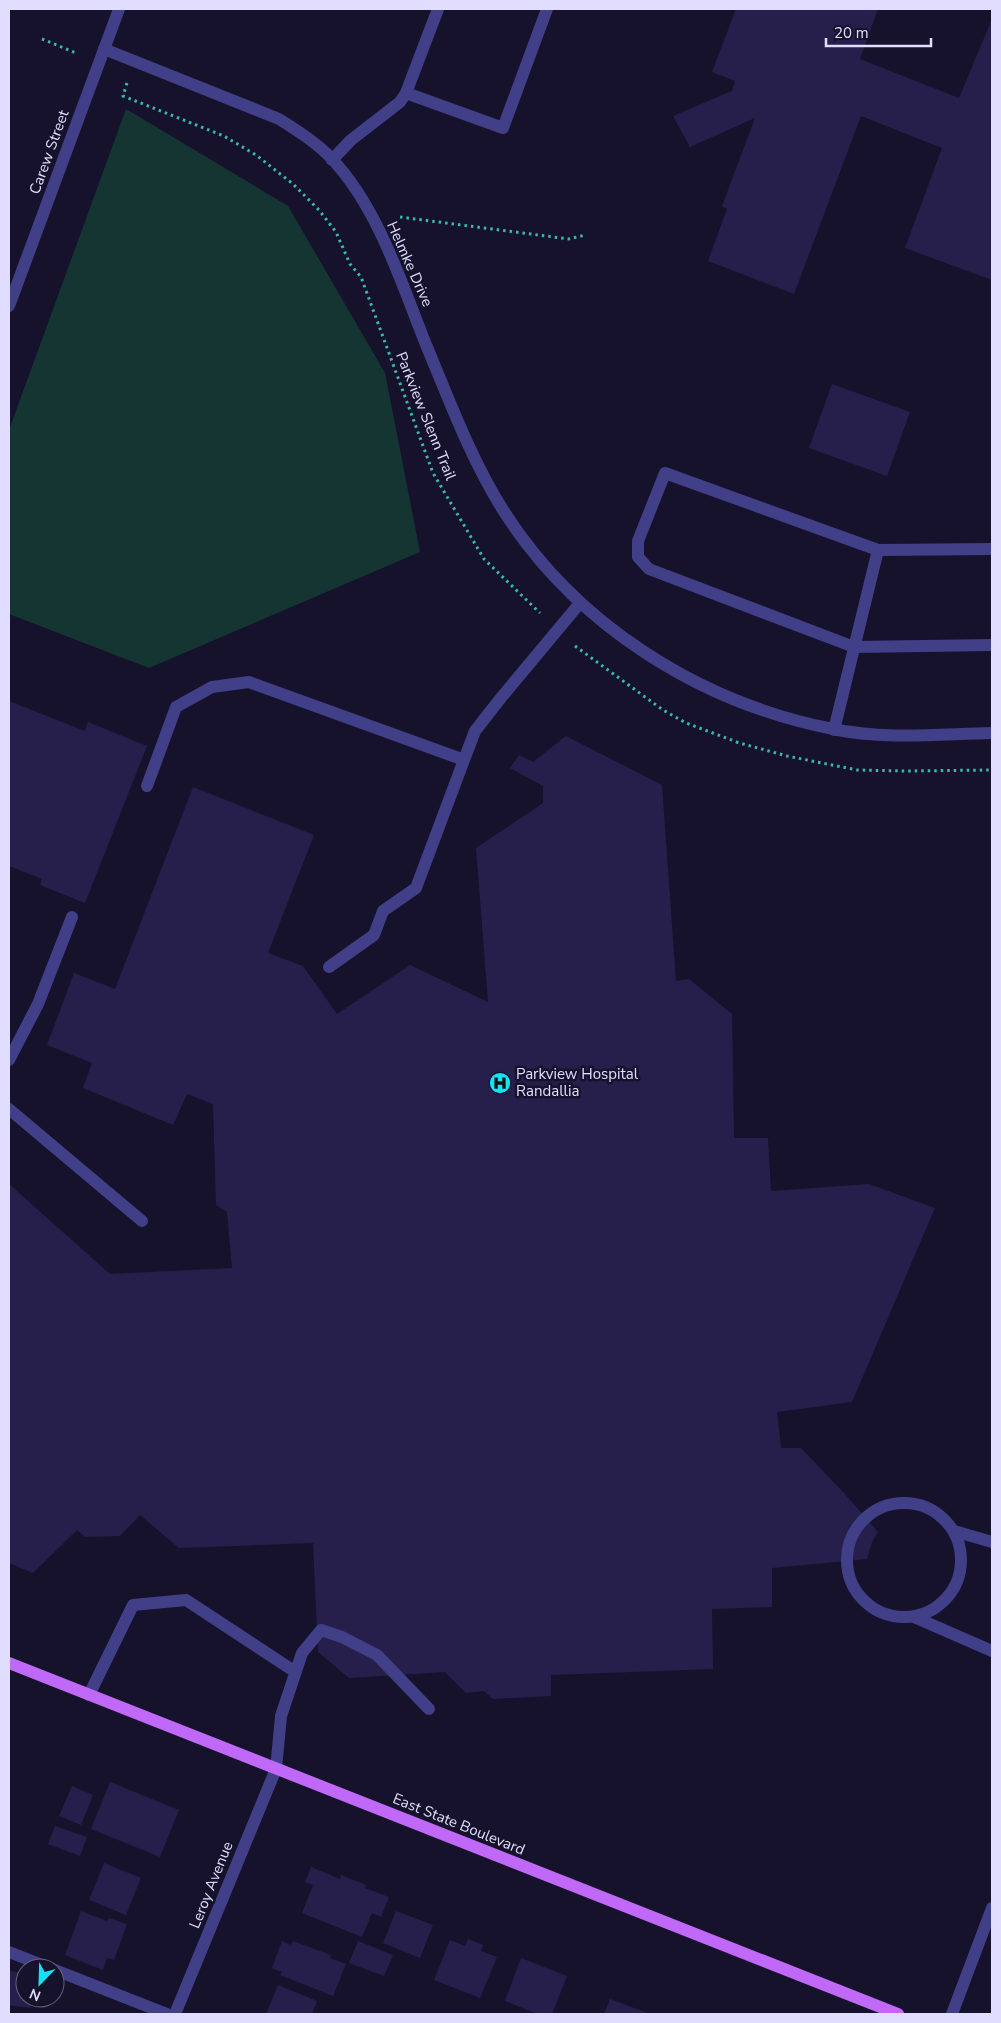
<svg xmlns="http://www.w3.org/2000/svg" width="1001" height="2023" font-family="'Nunito Sans',sans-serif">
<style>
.green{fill:#153533}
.building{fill:#271f4b}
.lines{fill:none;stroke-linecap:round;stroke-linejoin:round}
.path{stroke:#36b9ae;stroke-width:3;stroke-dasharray:2.5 4;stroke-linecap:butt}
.lane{stroke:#403f88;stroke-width:12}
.street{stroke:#403f88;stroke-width:12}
.primary{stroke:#c069f9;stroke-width:12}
.labels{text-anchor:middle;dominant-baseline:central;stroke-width:5;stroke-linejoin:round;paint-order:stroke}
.street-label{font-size:15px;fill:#e0ddfe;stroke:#16122b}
.poi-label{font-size:15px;fill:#e0ddfe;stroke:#16122b;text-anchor:start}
</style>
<rect width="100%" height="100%" fill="#16122b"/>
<path class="green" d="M 126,109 L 288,206 L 385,373 L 420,552 L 149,668 L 9,614 L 9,430 Z"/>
<path class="building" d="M 736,9 L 878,9 L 860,59 L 959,98 L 992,19 L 992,280 L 905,248 L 942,148 L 861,116 L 794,294 L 708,261 L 727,209 L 722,206 L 755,118 L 690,147 L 673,116 L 732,91 L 735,81 L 712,72 Z
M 832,384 L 910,412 L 887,476 L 809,448 Z
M 9,701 L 85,731 L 88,722 L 147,746 L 85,903 L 40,885 L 42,879 L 9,866 Z
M 566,736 L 662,785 L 676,981 L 689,979 L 732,1014 L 734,1138 L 768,1138 L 771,1191 L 869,1184 L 935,1208 L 852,1402 L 777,1412 L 781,1448 L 801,1448 L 844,1493 L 878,1532 L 872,1542 L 867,1559 L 772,1568 L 772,1607 L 712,1609 L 713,1669 L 551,1675 L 551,1696 L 493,1699 L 484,1691 L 466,1693 L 445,1672 L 349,1678 L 318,1652 L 313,1543 L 179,1548 L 140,1515 L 120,1536 L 85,1537 L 77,1530 L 33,1573 L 9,1563 L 9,1184 L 110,1274 L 232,1268 L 227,1212 L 216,1205 L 213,1104 L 187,1094 L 173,1125 L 83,1088 L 92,1063 L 47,1045 L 74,973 L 115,989 L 193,787 L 314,835 L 268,953 L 303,966 L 337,1014 L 410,965 L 488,1002 L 476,848 L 543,803 L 543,786 L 510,768 L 519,755 L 533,762 Z
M 110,1782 L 179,1810 L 160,1857 L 91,1829 Z
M 72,1786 L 93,1795 L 81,1825 L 59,1816 Z
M 55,1826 L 87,1837 L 80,1856 L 48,1844 Z
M 104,1863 L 141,1878 L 126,1915 L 89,1900 Z
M 311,1867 L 340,1879 L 341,1875 L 366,1885 L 365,1888 L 389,1897 L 381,1917 L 372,1913 L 362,1937 L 302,1913 L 313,1885 L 305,1882 Z
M 81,1911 L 107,1921 L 109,1918 L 127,1924 L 114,1960 L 107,1958 L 103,1970 L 65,1955 Z
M 396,1911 L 433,1925 L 420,1958 L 383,1943 Z
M 468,1939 L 483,1945 L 481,1951 L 497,1957 L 480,1998 L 434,1980 L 450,1940 L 465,1946 Z
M 282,1941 L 291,1945 L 293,1941 L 331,1955 L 330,1958 L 346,1964 L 333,1996 L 280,1975 L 282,1972 L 272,1968 Z
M 358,1941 L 393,1955 L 384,1976 L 349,1963 Z
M 521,1958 L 567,1976 L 552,2014 L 538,2014 L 505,2001 Z
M 9,1971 L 25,1973 L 25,1998 L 32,1998 L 30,2008 L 9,2005 Z
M 278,1985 L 317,2001 L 312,2014 L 266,2014 Z
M 610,1999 L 650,2014 L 604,2014 Z"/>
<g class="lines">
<path class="path" d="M 42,39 L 76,53
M 127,83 L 123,96 L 224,136 L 256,155 L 293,184 L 319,210 L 336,232 L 350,264 L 361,277 L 433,473 L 484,559 L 540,613
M 400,217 L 569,239 L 585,235
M 575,646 L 663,710 L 686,723 L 737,742
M 736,742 L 787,756 L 857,770 L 905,771 L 992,770"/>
<path class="lane" d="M 104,49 L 279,119 C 298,131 317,143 332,159 C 379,209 402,285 427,347 C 450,402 471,459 503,510 C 576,625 700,703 833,729 C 884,740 940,734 992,733
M 406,93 L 503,128 L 547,9
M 332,160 L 351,140 L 400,102 L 406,93 L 438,9
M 992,549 L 878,550 L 665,473 L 638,541 L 638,557 L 649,569 L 854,647 L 992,645
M 834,730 L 878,550
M 147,786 L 176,707 L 212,687 L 249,682 L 464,760 L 475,731 L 500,699 L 580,603
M 329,967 L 374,935 L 383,911 L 416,888 L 464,760
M 9,1060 L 38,1004 L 72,917
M 9,1109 L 142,1221
M847 1560a57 57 0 1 1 114 0a57 57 0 1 1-114 0Z
M 954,1531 L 992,1542
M 914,1617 L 992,1651
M 89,1695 L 133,1605 L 186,1600 L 294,1671
M 276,1769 L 281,1716 L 302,1653 L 321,1630 L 342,1637 L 377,1655 L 429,1709
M 9,1952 L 50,1968
M 55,1970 L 167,2014"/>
<path class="street" d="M 9,306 L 119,9
M 175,2014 L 276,1769
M 952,2014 L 992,1908"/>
<path class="primary" d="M 9,1663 L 898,2014"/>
</g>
<defs>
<g id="hospital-disc" transform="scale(1.125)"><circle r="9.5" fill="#11e4f6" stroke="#16122b"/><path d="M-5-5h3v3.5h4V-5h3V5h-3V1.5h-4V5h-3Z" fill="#111"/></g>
</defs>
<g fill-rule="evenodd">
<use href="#hospital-disc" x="500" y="1083"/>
</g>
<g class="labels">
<g class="street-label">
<text transform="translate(49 152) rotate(-70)">Carew Street</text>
<text transform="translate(410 264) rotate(66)">Helmke Drive</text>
<text transform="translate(426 416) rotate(68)">Parkview Slenn Trail</text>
<text transform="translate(459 1824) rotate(22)">East State Boulevard</text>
<text transform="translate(211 1885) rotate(-68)">Leroy Avenue</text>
</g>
<g class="poi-label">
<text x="516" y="1074">Parkview Hospital<tspan x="516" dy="17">Randallia</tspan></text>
</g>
</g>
<rect width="1001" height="2023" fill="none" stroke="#e0ddfe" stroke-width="20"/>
<g transform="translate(40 1983) rotate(203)"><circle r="24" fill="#16122b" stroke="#67637f"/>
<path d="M0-4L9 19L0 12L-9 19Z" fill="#11e4f6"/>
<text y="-8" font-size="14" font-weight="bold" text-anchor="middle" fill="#e0ddfe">N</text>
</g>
<path d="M826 38v8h105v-8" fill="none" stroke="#e0ddfe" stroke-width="2.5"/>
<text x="834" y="38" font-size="15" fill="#e0ddfe" stroke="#16122b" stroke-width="4" paint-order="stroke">20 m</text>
</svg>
